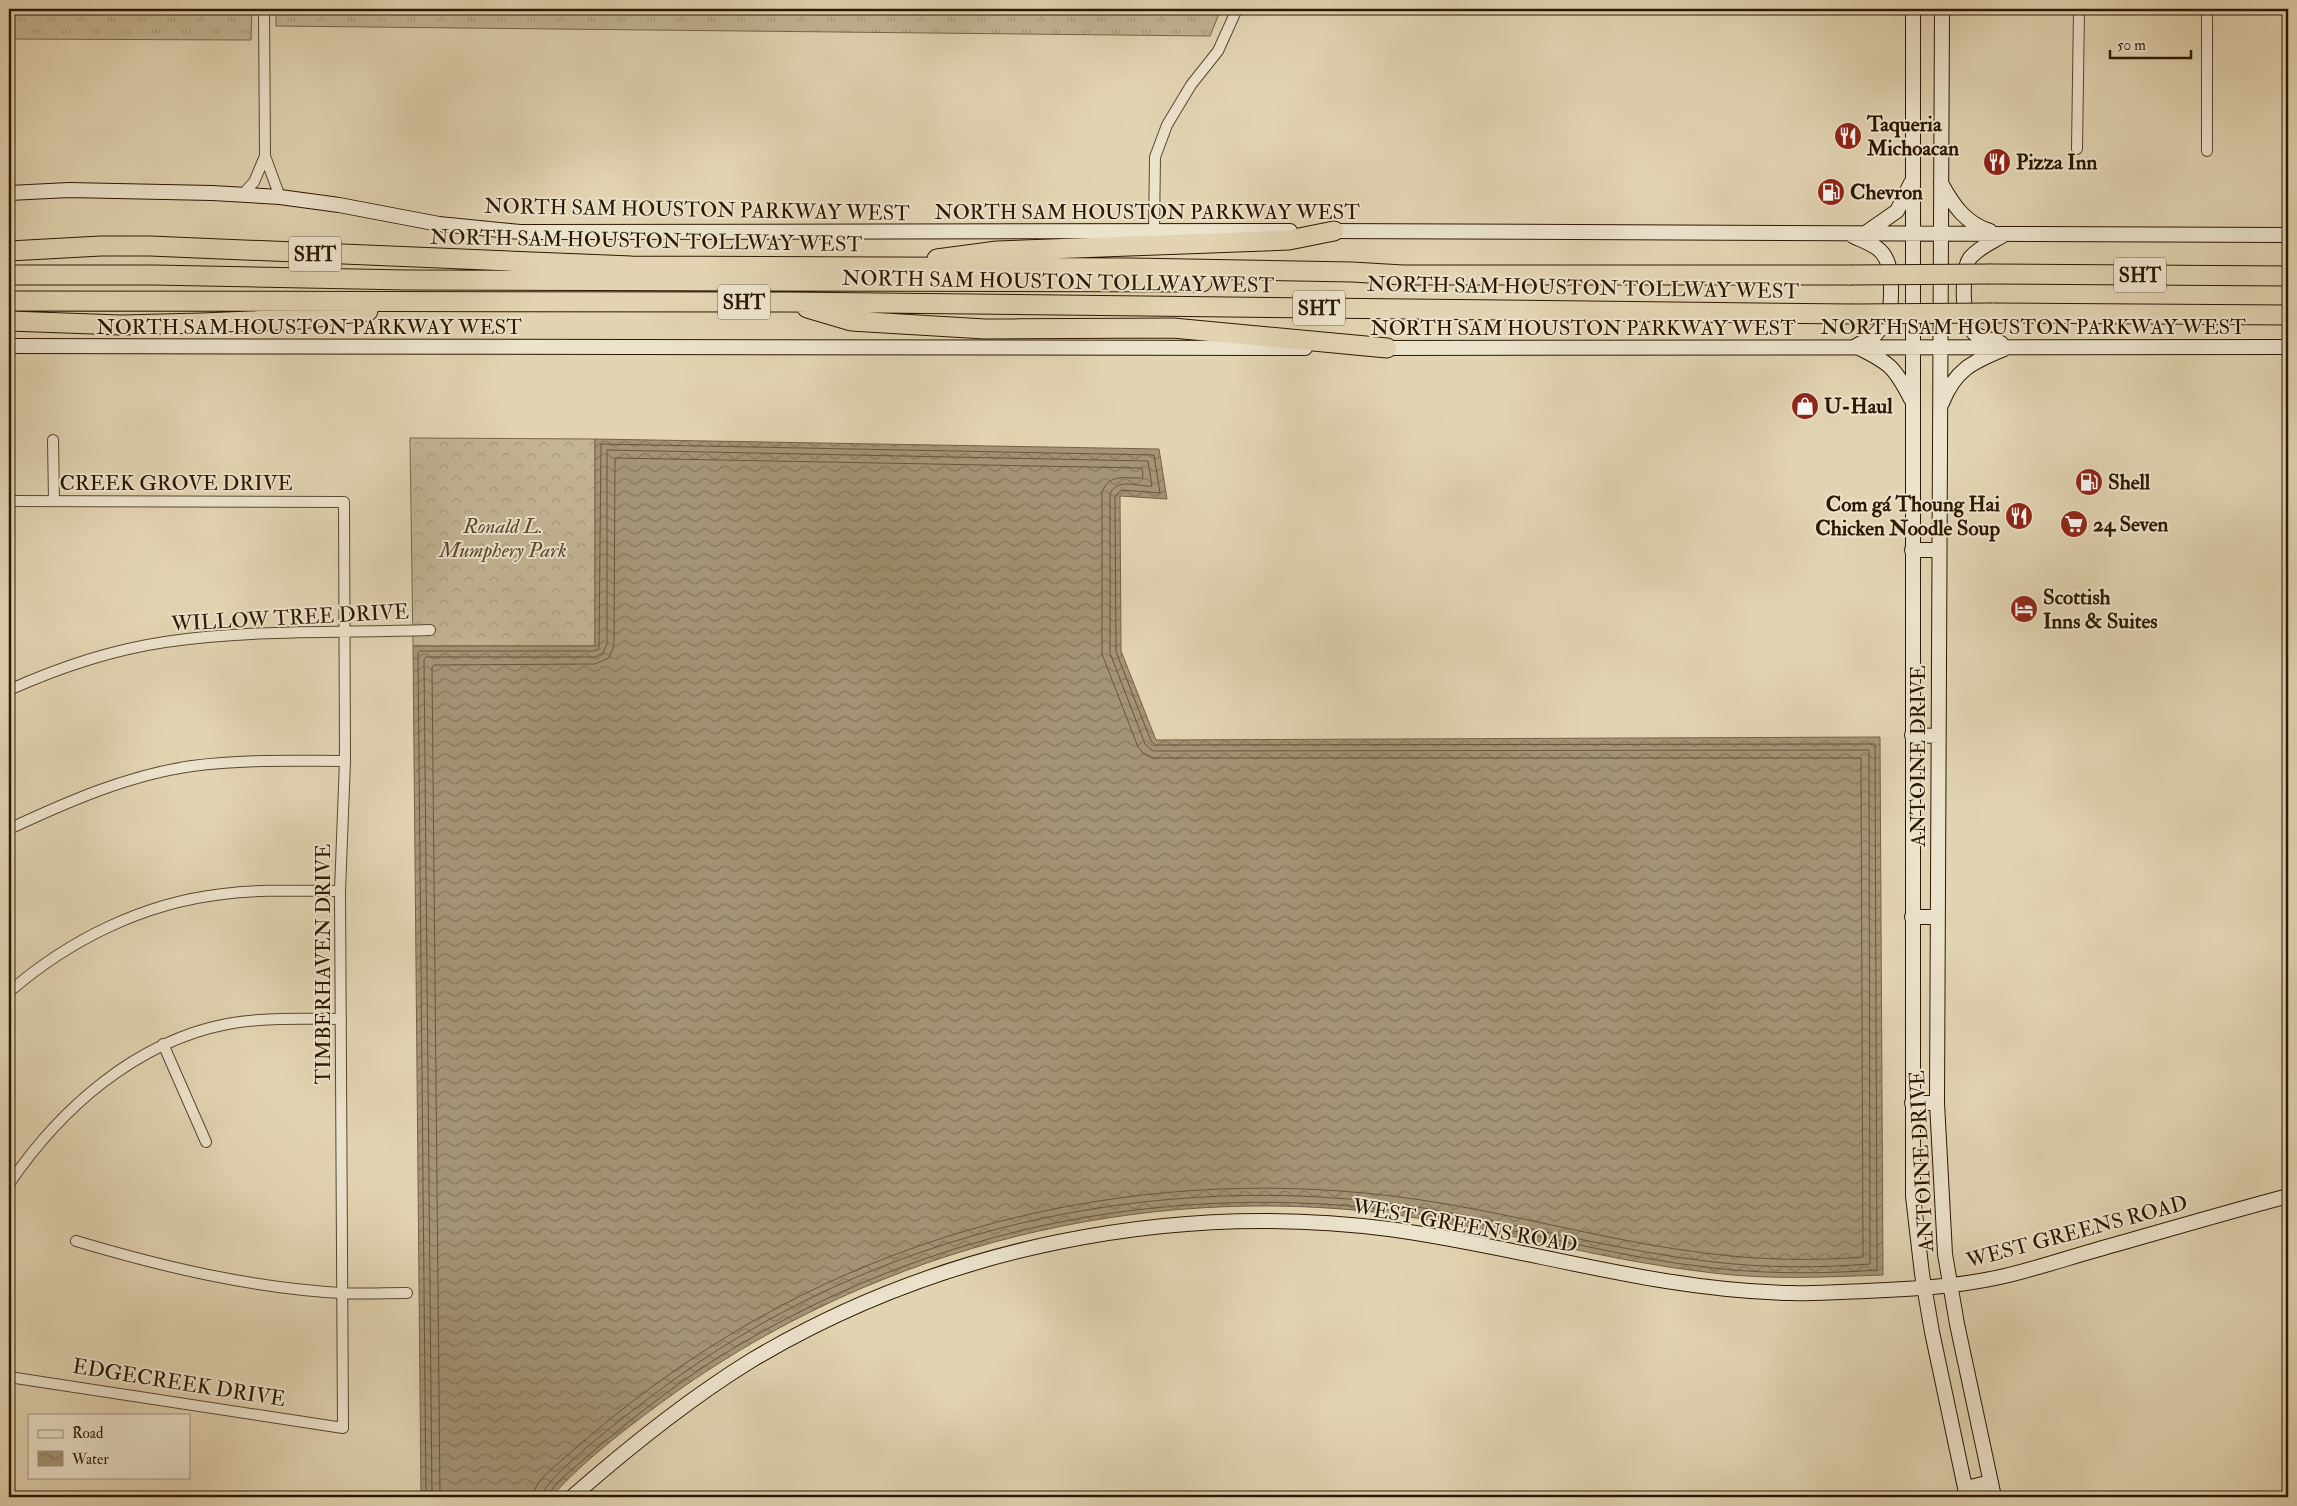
<svg xmlns="http://www.w3.org/2000/svg" width="2297" height="1506" font-family="'IM FELL Double Pica',serif">
<style>
.grass{fill:url(#grass-tufts);stroke:#78664b}
.forest{fill:url(#forest-crowns);stroke:#78664b}
.water{fill:url(#water-waves);stroke:#746248}
.lines{fill:none;stroke-linecap:round;stroke-linejoin:round}
.shore{stroke:#68563c;stroke-width:1}
.minor-casing{stroke:#5a472e;stroke-width:12}
.secondary-casing{stroke:#2c1802;stroke-width:16}
.motorway-casing{stroke:#2c1802;stroke-width:21}
.minor{stroke:#ece3cd;stroke-width:10}
.secondary{stroke:#ece3cd;stroke-width:14}
.motorway{stroke:#e2d4b2;stroke-width:19}
.motorway-bridge-casing{stroke:#2c1802;stroke-width:21;stroke-linecap:butt}
.motorway-bridge{stroke:#e2d4b2;stroke-width:19}
.labels{text-anchor:middle;dominant-baseline:central;stroke-width:4;stroke-linejoin:round;paint-order:stroke}
.shield{fill:#ece3cd;stroke:#66553f;stroke-width:1}
.shield-label{font-size:20px;font-weight:bold;fill:#2c1802}
.poi-label{font-size:21px;font-weight:bold;fill:#2c1802;stroke:#ece3cd;text-anchor:start}
.street-label{font-size:21px;fill:#2c1802;stroke:#ece3cd}
.park-label{font-size:21px;font-style:italic;fill:#59472e;stroke:#ece3cd}
</style>
<defs>
<pattern id="grass-tufts" width="24" height="20" patternUnits="userSpaceOnUse" patternTransform="scale(1.25)"><rect width="24" height="20" fill="#c3b494"/><path d="M3 7l-1-3M5 7V3M7 7l1-3M15 17l-1-3M17 17v-4M19 17l1-3" fill="none" stroke="#a89a7e"/></pattern>
<pattern id="forest-crowns" width="20" height="18" patternUnits="userSpaceOnUse" patternTransform="scale(1.25)"><rect width="20" height="18" fill="#c3b494"/><path d="M2 6a3 3 0 1 1 6 0M12 15a3 3 0 1 1 6 0" fill="none" stroke="#a89a7e"/></pattern>
<pattern id="water-waves" width="16" height="10" patternUnits="userSpaceOnUse" patternTransform="scale(1.25)"><rect width="16" height="10" fill="#a49476"/><path d="M0 5q4-4 8 0t8 0" fill="none" stroke="#86785f"/></pattern>
</defs>
<rect width="100%" height="100%" fill="#e2d4b2"/>
<filter id="stains"><feTurbulence type="fractalNoise" baseFrequency=".004" numOctaves="4"/><feColorMatrix values="0 0 0 0 .2 0 0 0 0 .09 0 0 0 0 .02 0 0 0 .5 -.17"/></filter>
<radialGradient id="worn" r=".72"><stop offset=".6" stop-color="#630" stop-opacity="0"/><stop offset="1" stop-color="#630" stop-opacity=".3"/></radialGradient>
<path class="grass" d="M 9,9 L 252,9 L 251,40 L 9,39 Z
M 276,9 L 1221,9 L 1210,36 L 276,26 Z"/>
<path class="forest" d="M 410,438 L 595,439 L 595,646 L 413,646 Z"/>
<path class="water" d="M 595,439 L 1159,449 L 1167,499 L 1120,496 L 1121,651 L 1156,740 L 1880,737 L 1883,1275 C 1826,1277 1769,1280 1713,1273 C 1604,1261 1499,1229 1391,1214 C 1140,1182 882,1246 676,1392 C 633,1423 587,1457 551,1497 L 421,1497 L 413,646 L 595,646 Z"/>
<g class="lines">
<path class="shore" d="M 426,1497 L 418,653 L 420,651 L 594,651 L 599,649 L 601,444 L 1154,455 L 1160,493 L 1121,490 L 1115,496 L 1116,652 L 1151,741 L 1155,745 L 1875,744 L 1877,1270 C 1823,1274 1767,1274 1713,1268 C 1621,1258 1532,1232 1441,1217 C 1183,1175 932,1223 711,1362 C 665,1392 622,1426 581,1462 C 570,1472 553,1483 548,1497
M 432,1497 L 424,659 L 426,657 L 595,657 L 603,653 L 607,644 L 607,450 L 1148,461 L 1152,486 C 1138,487 1117,477 1110,494 L 1110,653 L 1145,744 L 1153,751 L 1869,750 L 1870,1264 C 1818,1268 1766,1268 1714,1262 C 1624,1252 1536,1228 1447,1212 C 1183,1164 899,1220 679,1376 C 654,1394 546,1473 541,1497
M 440,1497 L 432,667 L 434,665 L 595,664 L 609,658 L 614,645 L 615,458 L 1142,468 L 1143,478 C 1127,479 1110,472 1102,492 L 1102,654 L 1138,747 L 1143,753 L 1152,758 L 1861,758 L 1863,1257 C 1813,1261 1762,1260 1713,1254 C 1623,1244 1535,1219 1446,1204 C 1176,1157 894,1215 670,1374 C 634,1399 601,1426 569,1454 C 559,1463 546,1472 538,1484 C 534,1490 535,1490 534,1497"/>
<g class="minor-casing">
<path id="minor" d="M 264,9 L 265,156 L 280,197
M 2207,9 L 2207,151
M 2077,149 L 2079,9
M 242,195 L 254,182 L 265,156
M 1154,231 L 1155,157 L 1167,125 L 1191,85 L 1218,51 L 1237,9
M 53,440 L 54,501
M 9,501 L 344,502 L 345,761 L 340,891 L 343,1428 L 9,1377
M 9,690 C 58,668 111,650 165,642 C 252,629 342,633 430,630
M 9,829 C 67,802 128,775 192,766 C 243,759 294,761 345,761
M 9,992 C 69,940 143,903 223,894 C 261,889 301,891 340,891
M 163,1044 L 206,1142
M 9,1184 C 60,1109 135,1042 227,1024 C 264,1017 303,1019 341,1019
M 76,1241 C 163,1267 252,1288 342,1293 C 364,1294 386,1293 407,1293"/>
</g>
<g class="secondary-casing">
<path id="secondary" d="M 1913,9 L 1913,1196 L 1922,1274 L 1932,1332 L 1967,1497
M 1942,9 L 1937,1103 L 1945,1254 L 1957,1324 L 1994,1497
M 1941,183 C 1953,205 1966,224 1990,231
M 9,193 L 69,190 L 212,193 L 280,197 L 339,205 L 439,224 L 520,232 L 1290,231
M 1324,231 L 2288,235
M 1864,234 L 1897,211 L 1911,183
M 1853,236 C 1861,240 1870,243 1877,248 C 1897,262 1890,298 1890,318 L 1875,335 L 1856,346
M 2001,343 C 1993,340 1982,338 1975,334 C 1961,323 1961,271 1970,258 C 1978,248 1992,242 2002,236
M 9,346 L 1305,348
M 1377,348 L 2288,347
M 1859,348 C 1890,363 1895,368 1911,399
M 1942,403 C 1955,370 1972,362 2004,349
M 1912,550 L 1939,550
M 1912,735 L 1938,736
M 1912,917 L 1937,917
M 1912,1103 L 1937,1103
M 1966,1488 L 1991,1482
M 572,1497 C 629,1447 687,1400 752,1360 C 942,1247 1171,1201 1389,1229 C 1524,1247 1655,1291 1792,1293 C 1816,1294 1841,1292 1865,1291 C 1911,1289 1955,1287 2000,1277 C 2032,1270 2064,1259 2096,1250 C 2160,1232 2224,1213 2288,1196"/>
</g>
<g class="motorway-casing">
<path id="motorway" d="M 9,251 L 101,246 L 150,246 L 631,266 L 1132,268 L 1352,272 L 1403,275 L 1850,275
M 937,259 L 997,251 L 1289,240 L 1334,231
M 1991,274 L 2288,276
M 9,275 L 154,275 L 407,280 L 1202,282
M 9,301 L 787,302 L 1852,314
M 807,308 L 851,321 L 985,329 L 1173,328 L 1387,348
M 1992,313 L 2288,315
M 9,321 L 121,325 L 202,323 L 300,319 L 368,311"/>
</g>
<use href="#minor" class="minor"/>
<use href="#secondary" class="secondary"/>
<use href="#motorway" class="motorway"/>
<g class="motorway-bridge-casing">
<path id="motorway-bridge" d="M 1850,275 L 1991,274
M 1852,314 L 1992,313"/>
</g>
<use href="#motorway-bridge" class="motorway-bridge"/>
</g>
<defs>
<g id="restaurant-disc" transform="scale(1.4375)"><circle r="9.5" fill="#8f2418" stroke="#ece3cd"/><path d="M-5-6h1v4h1v-4h1v4h1v-4h1v5L-1.5 .5V6h-2V.5L-5-1ZM5-6V6H3V1.5H1.5Q1.5-4 5-6Z" fill="#fff"/></g>
<g id="fuel-disc" transform="scale(1.4375)"><circle r="9.5" fill="#8f2418" stroke="#ece3cd"/><path d="M-5.5-6h7V0h2V4h1.3V-2.5L3-4.5l.8-.8L6-3V5H2.5V1h-1V6h-7ZM-4.2-4.7v3.2H.2V-4.7Z" fill="#fff"/></g>
<g id="shop-disc" transform="scale(1.4375)"><circle r="9.5" fill="#8f2418" stroke="#ece3cd"/><path d="M-5-2.5h2.3a2.7 3.5 0 0 1 5.4 0H5L5.5 6h-11ZM-1.5-2.5h3a1.5 2.3 0 0 0-3 0Z" fill="#fff"/></g>
<g id="supermarket-disc" transform="scale(1.4375)"><circle r="9.5" fill="#8f2418" stroke="#ece3cd"/><path d="M-6-5.5h2.5l.6 2H6L4.5 2H-2.5L-4.4-4H-6ZM-1.5 3.2a1.3 1.3 0 1 0 .1 0ZM3 3.2a1.3 1.3 0 1 0 .1 0Z" fill="#fff"/></g>
<g id="hotel-disc" transform="scale(1.4375)"><circle r="9.5" fill="#8f2418" stroke="#ece3cd"/><path d="M-6-4.5h1.5V1H6V5H4.5V3h-9V5H-6ZM-4 0a1.8 1.8 0 1 1 3.6 0ZM.5 0V-2.5h3Q6-2.5 6 0Z" fill="#fff"/></g>
</defs>
<g fill-rule="evenodd">
<use href="#restaurant-disc" x="1848" y="136"/>
<use href="#restaurant-disc" x="1997" y="162"/>
<use href="#fuel-disc" x="1831" y="192"/>
<use href="#shop-disc" x="1805" y="406"/>
<use href="#fuel-disc" x="2089" y="482"/>
<use href="#restaurant-disc" x="2019" y="516"/>
<use href="#supermarket-disc" x="2074" y="524"/>
<use href="#hotel-disc" x="2024" y="609"/>
</g>
<g class="labels">
<g class="shield">
<rect x="289" y="236.5" width="52" height="35" rx="4"/>
<rect x="2114" y="257.5" width="52" height="35" rx="4"/>
<rect x="718" y="284.5" width="52" height="35" rx="4"/>
<rect x="1293" y="290.5" width="52" height="35" rx="4"/>
</g>
<g class="shield-label">
<text x="315" y="254">SHT</text>
<text x="2140" y="275">SHT</text>
<text x="744" y="302">SHT</text>
<text x="1319" y="308">SHT</text>
</g>
<g class="poi-label">
<text x="1867" y="124">Taqueria<tspan x="1867" dy="24">Michoacan</tspan></text>
<text x="2016" y="162">Pizza Inn</text>
<text x="1850" y="192">Chevron</text>
<text x="1824" y="406">U-Haul</text>
<text x="2108" y="482">Shell</text>
<text x="2000" y="504" text-anchor="end">Com gá Thoung Hai<tspan x="2000" dy="24">Chicken Noodle Soup</tspan></text>
<text x="2093" y="524">24 Seven</text>
<text x="2043" y="597">Scottish<tspan x="2043" dy="24">Inns &amp; Suites</tspan></text>
</g>
<g class="street-label">
<text transform="translate(697 210) rotate(1)">NORTH SAM HOUSTON PARKWAY WEST</text>
<text x="1147" y="212">NORTH SAM HOUSTON PARKWAY WEST</text>
<text transform="translate(646 241) rotate(1)">NORTH SAM HOUSTON TOLLWAY WEST</text>
<text transform="translate(1058 282) rotate(1)">NORTH SAM HOUSTON TOLLWAY WEST</text>
<text transform="translate(1583 288) rotate(1)">NORTH SAM HOUSTON TOLLWAY WEST</text>
<text x="309" y="327">NORTH SAM HOUSTON PARKWAY WEST</text>
<text x="2033" y="327">NORTH SAM HOUSTON PARKWAY WEST</text>
<text x="1583" y="328">NORTH SAM HOUSTON PARKWAY WEST</text>
<text x="176" y="483">CREEK GROVE DRIVE</text>
<text transform="translate(290 618) rotate(-3)">WILLOW TREE DRIVE</text>
<text transform="translate(1918 756) rotate(-90)">ANTOINE DRIVE</text>
<text transform="translate(323 964) rotate(-90)">TIMBERHAVEN DRIVE</text>
<text transform="translate(1922 1161) rotate(-93)">ANTOINE DRIVE</text>
<text transform="translate(1465 1226) rotate(10)">WEST GREENS ROAD</text>
<text transform="translate(2077 1232) rotate(-15)">WEST GREENS ROAD</text>
<text transform="translate(179 1383) rotate(9)">EDGECREEK DRIVE</text>
</g>
<g class="park-label">
<text x="503" y="526">Ronald L.<tspan x="503" dy="24">Mumphery Park</tspan></text>
</g>
</g>
<rect width="2297" height="1506" fill="none" stroke="#e2d4b2" stroke-width="30"/>
<rect x="10" y="10" width="2277" height="1486" fill="none" stroke="#2c1802" stroke-width="2.5"/>
<rect x="15" y="15" width="2267" height="1476" fill="none" stroke="#2c1802"/>
<rect x="28" y="1414" width="162" height="65" fill="#ece3cd" stroke="#9f927c"/>
<rect x="38" y="1430" width="25" height="8" fill="#ece3cd" stroke="#9f927c"/>
<text x="72" y="1438" font-size="15" fill="#2c1802">Road</text>
<rect x="38" y="1451" width="25" height="15" fill="url(#water-waves)" stroke="#9f927c"/>
<text x="72" y="1464" font-size="15" fill="#2c1802">Water</text>
<path d="M2110 50v8h81v-8" fill="none" stroke="#2c1802" stroke-width="2.5"/>
<text x="2117" y="50" font-size="15" fill="#2c1802" stroke="#ece3cd" stroke-width="4" paint-order="stroke">50 m</text>
<rect width="100%" height="100%" filter="url(#stains)"/>
<rect width="100%" height="100%" fill="url(#worn)"/>
</svg>
